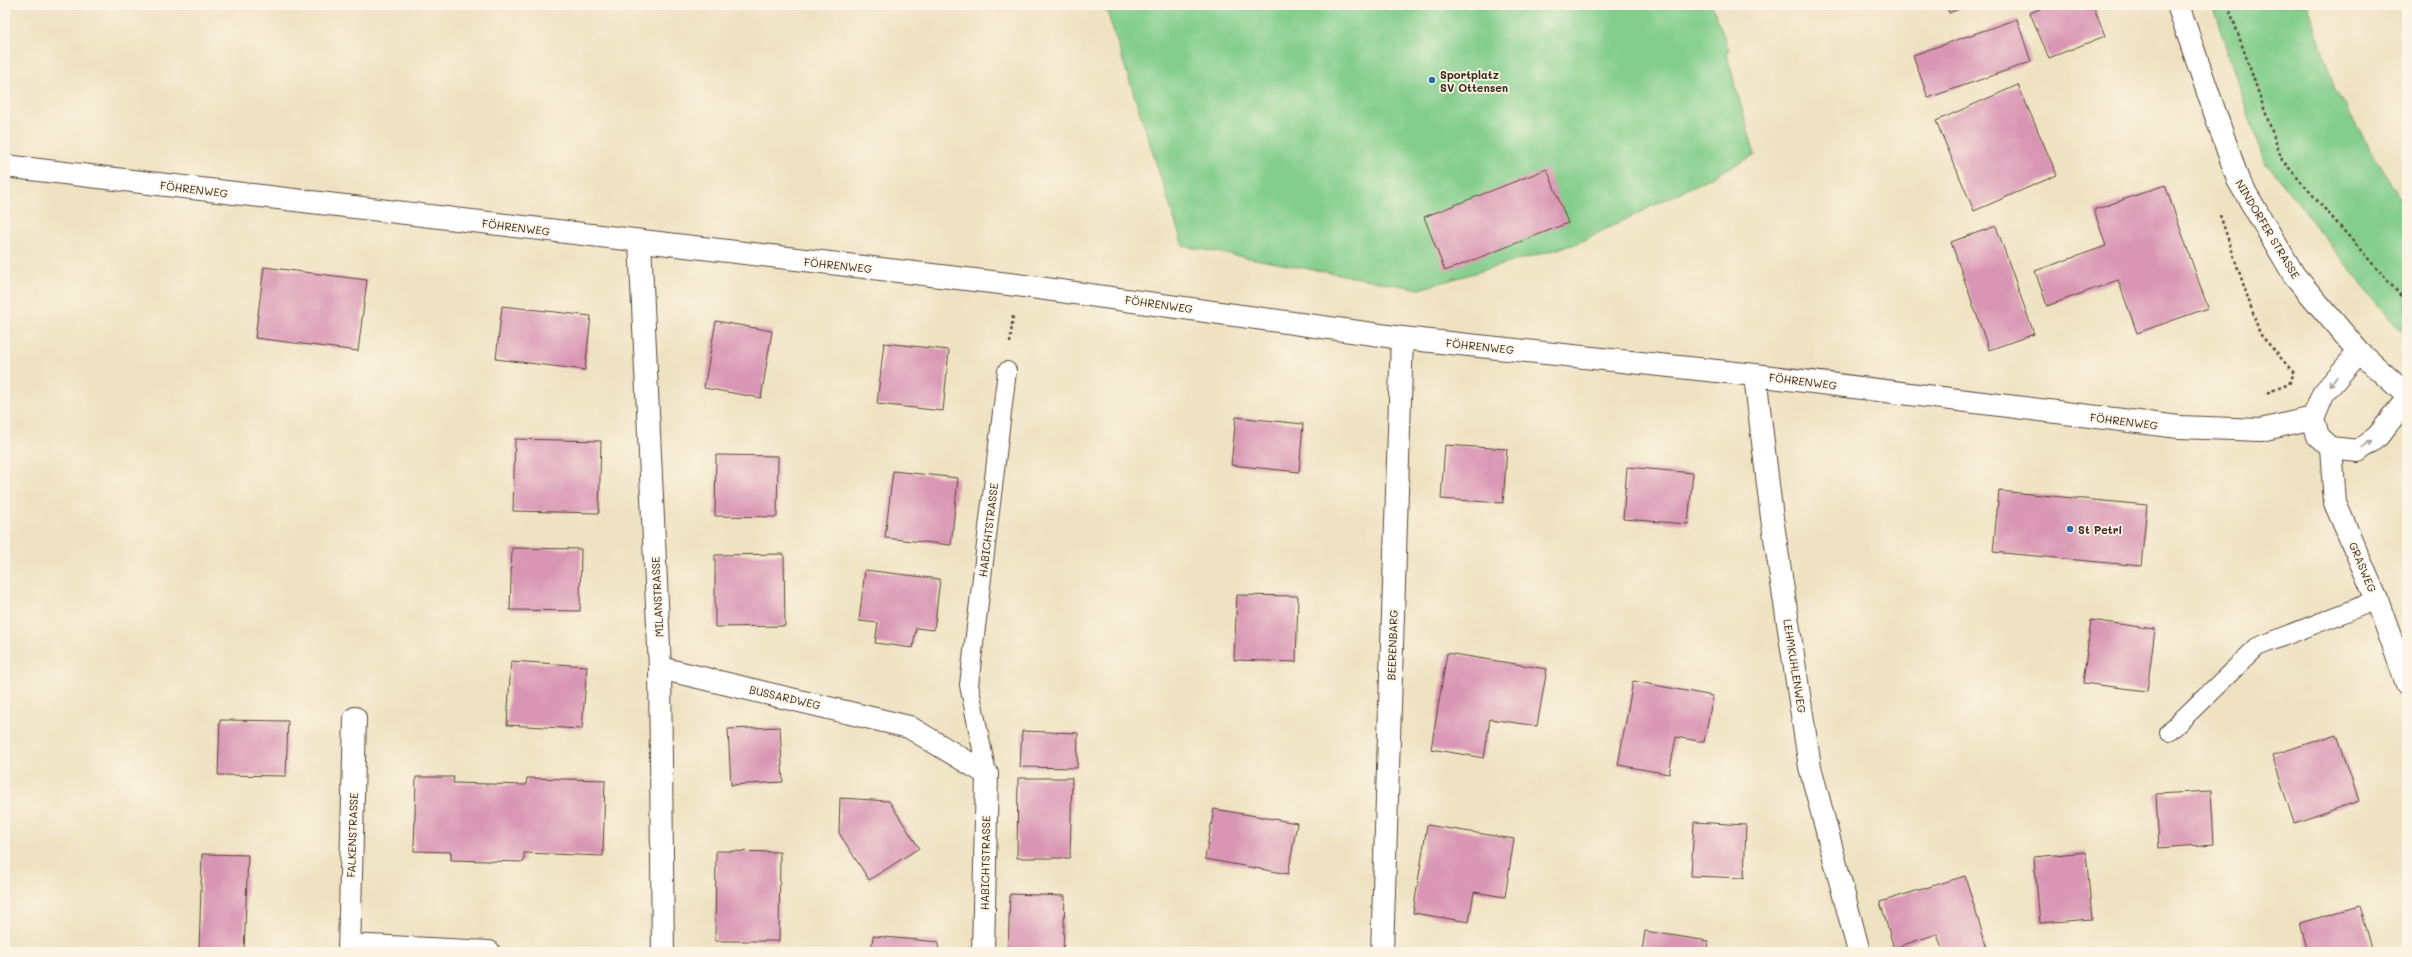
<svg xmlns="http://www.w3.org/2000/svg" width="2412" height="957" font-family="Mali,sans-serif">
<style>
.green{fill:#83ce8c;stroke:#5f7c55}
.building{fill:#d996b4}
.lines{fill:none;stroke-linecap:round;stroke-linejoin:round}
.service-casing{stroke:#564637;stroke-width:20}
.minor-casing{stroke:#564637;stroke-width:24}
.tertiary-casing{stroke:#564637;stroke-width:24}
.path{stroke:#564637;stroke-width:2.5;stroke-dasharray:3 3;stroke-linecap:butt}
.service{stroke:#fff;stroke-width:18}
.minor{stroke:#fff;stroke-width:22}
.tertiary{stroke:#fff;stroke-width:22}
.oneway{stroke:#a79f9a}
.poi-dot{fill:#1f6fb2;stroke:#fcf5e5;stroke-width:1.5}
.labels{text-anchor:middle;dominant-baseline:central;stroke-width:3.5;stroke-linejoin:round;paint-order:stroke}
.poi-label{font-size:11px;font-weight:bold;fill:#3b2a1e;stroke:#fcf5e5;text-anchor:start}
.street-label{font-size:11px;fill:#3b2a1e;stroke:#fcf5e5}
</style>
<rect width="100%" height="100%" fill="#fcf5e5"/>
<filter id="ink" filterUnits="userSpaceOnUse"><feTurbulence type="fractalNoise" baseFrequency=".025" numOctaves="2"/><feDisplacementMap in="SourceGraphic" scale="8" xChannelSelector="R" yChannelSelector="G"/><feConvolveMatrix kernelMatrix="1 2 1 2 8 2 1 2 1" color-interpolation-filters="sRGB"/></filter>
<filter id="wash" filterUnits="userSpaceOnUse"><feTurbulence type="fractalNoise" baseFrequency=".012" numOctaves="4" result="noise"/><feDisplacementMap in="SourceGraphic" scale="16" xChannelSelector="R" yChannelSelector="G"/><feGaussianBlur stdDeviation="0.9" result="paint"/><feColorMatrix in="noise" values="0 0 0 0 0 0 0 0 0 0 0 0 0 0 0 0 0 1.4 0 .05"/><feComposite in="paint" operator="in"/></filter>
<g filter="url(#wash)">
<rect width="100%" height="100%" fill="#efe2c2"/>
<path class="green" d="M 1105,5 L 1712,5 L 1729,50 L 1726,52 L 1755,155 L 1578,243 L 1419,289 L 1183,246 Z
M 2212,5 L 2308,5 L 2335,90 L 2407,210 L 2407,335 L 2389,319 L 2263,159 Z"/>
<g id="blocks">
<path class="building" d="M 1946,5 L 1968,5 L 1949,13 Z
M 2049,5 L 2093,5 L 2105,36 L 2049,58 L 2030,13 Z
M 2017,19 L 2031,62 L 1928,98 L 1913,55 Z
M 2018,85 L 2057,175 L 1974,211 L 1936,121 Z
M 1547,169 L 1568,223 L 1445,271 L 1424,217 Z
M 2165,185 L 2208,308 L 2137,333 L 2118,280 L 2047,306 L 2035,271 L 2106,246 L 2094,210 Z
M 1996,226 L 2034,334 L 1989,350 L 1951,242 Z
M 264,267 L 367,280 L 358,351 L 255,338 Z
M 502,306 L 591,316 L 585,370 L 496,359 Z
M 716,321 L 772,331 L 761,398 L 704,388 Z
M 884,343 L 949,350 L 943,411 L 877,404 Z
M 1236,417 L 1303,424 L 1299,472 L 1231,465 Z
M 515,439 L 601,441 L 599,513 L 513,511 Z
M 1445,445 L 1507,449 L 1503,503 L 1441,499 Z
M 716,455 L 778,456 L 777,517 L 715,516 Z
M 1627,467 L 1693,473 L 1688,524 L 1623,519 Z
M 893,471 L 958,478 L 951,545 L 885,538 Z
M 1999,491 L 2147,505 L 2141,566 L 1993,552 Z
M 512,548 L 581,549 L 580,611 L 510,610 Z
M 784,554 L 785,626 L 715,627 L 715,555 Z
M 865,570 L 940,579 L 934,630 L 916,628 L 913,648 L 875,643 L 878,623 L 859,621 Z
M 1237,595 L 1298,596 L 1296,662 L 1234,660 Z
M 2091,620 L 2155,629 L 2147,691 L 2083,683 Z
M 1447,653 L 1547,669 L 1537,726 L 1490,719 L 1484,758 L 1431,749 Z
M 511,661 L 587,666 L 582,729 L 507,725 Z
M 1633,681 L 1713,696 L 1704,742 L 1676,737 L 1669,774 L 1618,765 Z
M 220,720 L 288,721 L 286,776 L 218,775 Z
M 780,727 L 783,782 L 731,785 L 728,729 Z
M 1022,731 L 1078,733 L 1077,768 L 1020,767 Z
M 2337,734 L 2359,801 L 2294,823 L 2272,755 Z
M 416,777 L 454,777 L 453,783 L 526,785 L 527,778 L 605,780 L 603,856 L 524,853 L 524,862 L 451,860 L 451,852 L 414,851 Z
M 1018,778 L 1072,778 L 1070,858 L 1017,858 Z
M 2211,791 L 2214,844 L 2159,848 L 2156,794 Z
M 840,798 L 889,801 L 919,848 L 869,880 L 839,833 Z
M 1214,809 L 1297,823 L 1288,874 L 1205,859 Z
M 1694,822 L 1746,825 L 1744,878 L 1691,876 Z
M 1427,825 L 1514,839 L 1505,897 L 1474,892 L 1469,922 L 1413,913 Z
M 716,851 L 780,852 L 779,941 L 715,941 Z
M 2086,852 L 2092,919 L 2040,923 L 2034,857 Z
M 202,854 L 248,855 L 244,952 L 199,952 Z
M 1965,876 L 1988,952 L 1943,952 L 1937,934 L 1894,948 L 1880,902 Z
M 1010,894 L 1065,896 L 1063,952 L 1008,952 Z
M 2359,906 L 2372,952 L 2308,952 L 2300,923 Z
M 1645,931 L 1708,941 L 1707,952 L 1642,952 Z
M 873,936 L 939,942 L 938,952 L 871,952 Z"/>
</g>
</g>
<g filter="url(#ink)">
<use href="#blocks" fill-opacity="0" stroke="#564637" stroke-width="1"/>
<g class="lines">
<g class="service-casing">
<path id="service" d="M 2169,732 L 2257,647 L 2377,600
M 987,774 L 969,685 L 1007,371"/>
</g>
<g class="minor-casing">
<path id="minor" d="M 640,242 L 660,668 L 663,952
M 1755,375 L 1772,518 L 1810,767 L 1859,952
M 2331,448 L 2335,503 L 2377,600 L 2407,684
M 660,668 L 909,727 L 987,774 L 983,952
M 349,945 L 489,952
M 349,952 L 355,718
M 1382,952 L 1402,338"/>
</g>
<g class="tertiary-casing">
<path id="tertiary" d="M 2178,5 L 2238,180 L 2294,275 L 2359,352 L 2407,395
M 5,166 L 1017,285 L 1402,338 L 1755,375 L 2179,427 L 2261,430 L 2313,418
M 2359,352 L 2323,394 L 2313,418 L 2318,436 L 2331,448 L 2358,451 L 2378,436 L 2407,399"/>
</g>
<path class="path" d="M 2228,5 L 2282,160 L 2407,303
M 2220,215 L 2260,334 L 2294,373 L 2289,384 L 2264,394
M 1010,343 L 1013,316"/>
<use href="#service" class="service"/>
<use href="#minor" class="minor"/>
<use href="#tertiary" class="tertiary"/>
</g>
<defs><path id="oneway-shaft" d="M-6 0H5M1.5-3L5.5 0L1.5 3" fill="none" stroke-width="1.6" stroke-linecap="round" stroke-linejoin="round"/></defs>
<g class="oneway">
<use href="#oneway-shaft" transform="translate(2333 381) rotate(131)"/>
<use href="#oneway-shaft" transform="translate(2367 444) rotate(-38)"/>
</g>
</g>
<g class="poi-dot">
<circle cx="1432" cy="80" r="4"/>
<circle cx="2070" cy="529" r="4"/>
</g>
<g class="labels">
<g class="poi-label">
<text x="1440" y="74">Sportplatz<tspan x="1440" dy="13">SV Ottensen</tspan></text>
<text x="2078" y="529">St Petri</text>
</g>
<g class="street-label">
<text transform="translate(194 189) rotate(7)">FÖHRENWEG</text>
<text transform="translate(516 227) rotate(7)">FÖHRENWEG</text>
<text transform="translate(2268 229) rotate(59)">NINDORFER STRASSE</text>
<text transform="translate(838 265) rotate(6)">FÖHRENWEG</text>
<text transform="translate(1159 304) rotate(8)">FÖHRENWEG</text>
<text transform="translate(1480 346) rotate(6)">FÖHRENWEG</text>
<text transform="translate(1803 381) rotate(7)">FÖHRENWEG</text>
<text transform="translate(2124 421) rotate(7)">FÖHRENWEG</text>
<text transform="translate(988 530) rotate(-83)">HABICHTSTRASSE</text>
<text transform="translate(2363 567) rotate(67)">GRASWEG</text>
<text transform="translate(657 597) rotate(-93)">MILANSTRASSE</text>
<text transform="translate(1392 645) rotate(-88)">BEERENBARG</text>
<text transform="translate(1795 666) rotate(81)">LEHMKUHLENWEG</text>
<text transform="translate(785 697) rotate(13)">BUSSARDWEG</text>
<text transform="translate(352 835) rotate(-88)">FALKENSTRASSE</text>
<text transform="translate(985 863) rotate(-89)">HABICHTSTRASSE</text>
</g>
</g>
<rect width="2412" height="957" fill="none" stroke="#fcf5e5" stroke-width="20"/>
</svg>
